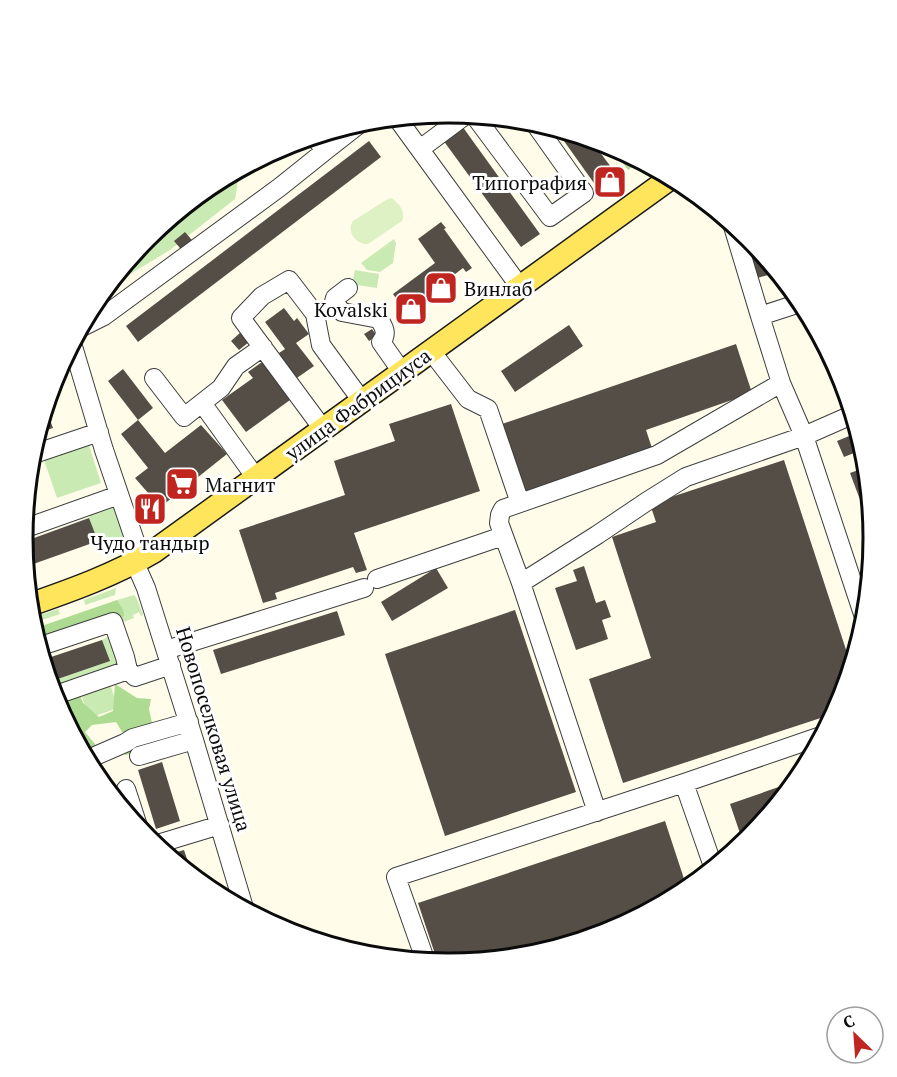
<svg xmlns="http://www.w3.org/2000/svg" width="897" height="1077" font-family="'PT Serif',serif">
<style>
.green{fill:#caeab3}
.forest{fill:#acdb91}
.pitch{fill:#def1c5}
.building{fill:#544e47}
.lines{fill:none;stroke-linecap:round;stroke-linejoin:round}
.minor-casing{stroke:#3e3e3e;stroke-width:20}
.major-casing{stroke:#1c1c1c;stroke-width:25}
.minor{stroke:#fff;stroke-width:18}
.major{stroke:#fee55b;stroke-width:22}
.labels{text-anchor:middle;dominant-baseline:central;stroke-width:6;stroke-linejoin:round;paint-order:stroke}
.poi-label{font-size:20px;fill:#0b0b0b;stroke:#fff;text-anchor:end}
.street-label{font-size:20px;fill:#0b0b0b;stroke:#fff}
.rim{fill:none;stroke:#0b0b0b;stroke-width:3}
</style>
<rect width="100%" height="100%" fill="#fffdea"/>
<path class="green" d="M 240,169 L 235,199 L 170,250 L 104,290 L 148,237 L 212,184 Z
M 394,239 L 396,243 L 393,263 L 380,272 L 367,270 L 361,263 Z
M 355,270 L 379,274 L 377,288 L 357,285 L 353,279 Z
M 88,442 L 101,483 L 57,498 L 43,457 Z
M 114,503 L 128,536 L 125,540 L 102,552 L 89,518 L 91,509 Z
M 116,588 L 115,595 L 85,605 L 84,600 Z
M 134,595 L 137,599 L 143,615 L 141,616 L 139,612 L 133,615 L 134,618 L 118,624 L 123,609 L 117,600 Z
M 58,609 L 60,614 L 33,623 L 31,618 Z
M 109,636 L 119,664 L 51,687 L 49,682 L 109,661 L 102,640 Z
M 110,684 L 118,708 L 89,718 L 81,694 Z"/>
<path class="forest" d="M 609,144 L 612,145 L 641,161 L 628,170 Z
M 117,600 L 123,609 L 124,616 L 117,620 L 37,644 L 33,629 Z
M 115,684 L 137,698 L 151,699 L 149,709 L 153,727 L 147,750 L 125,755 L 124,735 L 116,722 L 92,725 L 85,732 L 95,744 L 96,753 L 85,757 L 55,701 L 79,692 L 83,703 L 99,717 L 113,711 Z"/>
<path class="pitch" d="M 391,198 C 399,202 406,213 402,221 L 368,244 C 356,245 346,231 353,221 L 386,200 Z"/>
<path class="building" d="M 462,126 L 540,234 L 521,247 L 443,140 Z
M 554,127 L 590,139 L 620,179 L 601,193 Z
M 369,141 L 381,157 L 138,342 L 126,326 Z
M 441,222 L 446,228 L 444,229 L 472,268 L 466,272 L 463,268 L 442,284 L 445,289 L 410,314 L 405,308 L 407,306 L 403,300 L 399,303 L 393,294 L 435,263 L 418,239 Z
M 739,229 L 750,238 L 778,272 L 754,279 Z
M 185,232 L 196,245 L 185,254 L 174,241 Z
M 284,308 L 294,321 L 297,318 L 309,334 L 296,343 L 314,366 L 294,380 L 276,355 L 285,349 L 265,322 Z
M 569,325 L 583,346 L 515,392 L 501,371 Z
M 372,329 L 377,336 L 369,341 L 364,334 Z
M 241,332 L 249,342 L 239,350 L 231,341 Z
M 736,344 L 752,393 L 646,430 L 653,451 L 526,494 L 502,424 Z
M 262,362 L 290,400 L 246,432 L 222,400 L 253,378 L 248,372 Z
M 123,369 L 153,408 L 138,420 L 108,381 Z
M 451,404 L 480,491 L 354,533 L 367,570 L 356,573 L 353,567 L 275,593 L 277,599 L 263,603 L 239,530 L 345,495 L 334,461 L 395,441 L 389,424 Z
M 45,407 L 53,428 L 37,433 Z
M 138,420 L 165,453 L 201,425 L 227,454 L 148,517 L 137,503 L 149,494 L 135,478 L 148,468 L 121,434 Z
M 859,432 L 864,449 L 844,457 L 837,441 Z
M 784,460 L 852,668 L 842,702 L 836,713 L 623,783 L 589,679 L 651,658 L 612,537 L 656,522 L 650,504 Z
M 867,467 L 874,537 L 850,473 Z
M 89,518 L 98,541 L 25,567 L 23,542 Z
M 584,566 L 596,603 L 605,600 L 611,617 L 602,620 L 608,639 L 576,650 L 555,588 L 577,581 L 573,570 Z
M 436,568 L 448,588 L 392,621 L 381,602 Z
M 515,610 L 576,792 L 445,836 L 385,654 Z
M 337,611 L 345,635 L 221,674 L 213,650 Z
M 102,640 L 110,661 L 49,682 L 42,660 Z
M 162,762 L 180,821 L 156,829 L 138,770 Z
M 803,775 L 749,840 L 744,845 L 730,804 L 793,782 L 792,779 Z
M 665,821 L 688,891 L 685,893 L 611,932 L 531,956 L 448,964 L 438,963 L 418,903 Z
M 184,850 L 193,877 L 166,855 Z"/>
<g class="lines">
<g class="minor-casing">
<path id="minor" d="M 474,115 L 550,217 L 584,193 L 533,121
M 397,118 L 520,287
M 314,136 L 325,151 L 362,122
M 420,149 L 467,114
M 732,223 L 760,316 L 803,302
M 348,288 L 335,298 L 334,302 L 342,312 L 379,319 C 384,327 388,334 381,342 L 402,372
M 760,316 L 781,383 L 657,455 L 503,509 L 500,515 L 499,523 L 521,583 L 597,535 L 646,502 L 686,477 L 804,436 L 781,383
M 80,328 L 104,316 L 280,187 L 325,151
M 72,343 L 104,450 L 135,541 L 135,563 L 146,588 L 194,740 L 245,911
M 431,351 L 468,399 L 488,409 L 520,503
M 154,378 L 184,417 L 221,388 L 236,366 L 263,347
M 202,403 L 256,478
M 854,414 L 804,436 L 866,623
M 323,429 L 241,318 L 262,296 L 289,280 L 315,314 L 321,345 L 362,401
M 31,455 L 99,432
M 23,529 L 119,495
M 377,579 L 503,536
M 521,583 L 597,812
M 38,647 L 113,622 L 125,657 L 128,670 L 135,677 L 171,665
M 166,650 L 364,588
M 53,696 L 128,670
M 139,756 L 194,740
M 86,760 L 125,743 L 133,738 L 189,722
M 684,783 L 714,869
M 126,789 L 139,829
M 154,845 L 220,825
M 426,962 L 396,877 L 684,783 L 824,735"/>
</g>
<g class="major-casing">
<path id="major" d="M 29,605 C 72,590 114,575 153,552 L 672,177"/>
</g>
<use href="#minor" class="minor"/>
<use href="#major" class="major"/>
</g>
<defs>
<g id="shop-square" transform="scale(1.725)"><rect x="-9" y="-9" width="18" height="18" rx="4" fill="#c0261f" stroke="#fff"/><path d="M-5-2.5h2.3a2.7 3.5 0 0 1 5.4 0H5L5.5 6h-11ZM-1.5-2.5h3a1.5 2.3 0 0 0-3 0Z" fill="#fff"/></g>
<g id="supermarket-square" transform="scale(1.725)"><rect x="-9" y="-9" width="18" height="18" rx="4" fill="#c0261f" stroke="#fff"/><path d="M-6-5.5h2.5l.6 2H6L4.5 2H-2.5L-4.4-4H-6ZM-1.5 3.2a1.3 1.3 0 1 0 .1 0ZM3 3.2a1.3 1.3 0 1 0 .1 0Z" fill="#fff"/></g>
<g id="restaurant-square" transform="scale(1.725)"><rect x="-9" y="-9" width="18" height="18" rx="4" fill="#c0261f" stroke="#fff"/><path d="M-5-6h1v4h1v-4h1v4h1v-4h1v5L-1.5 .5V6h-2V.5L-5-1ZM5-6V6H3V1.5H1.5Q1.5-4 5-6Z" fill="#fff"/></g>
</defs>
<g fill-rule="evenodd">
<use href="#shop-square" x="610" y="182"/>
<use href="#shop-square" x="441" y="288"/>
<use href="#shop-square" x="411" y="309"/>
<use href="#supermarket-square" x="182" y="484"/>
<use href="#restaurant-square" x="150" y="509"/>
</g>
<g class="labels">
<g class="poi-label">
<text x="587" y="182">Типография</text>
<text x="464" y="288" text-anchor="start">Винлаб</text>
<text x="388" y="309">Kovalski</text>
<text x="205" y="484" text-anchor="start">Магнит</text>
<text x="150" y="542" text-anchor="middle">Чудо тандыр</text>
</g>
<g class="street-label">
<text transform="translate(358 404) rotate(-36)">улица Фабрициуса</text>
<text transform="translate(214 729) rotate(73)">Новопоселковая улица</text>
</g>
</g>
<path d="M0 0H897V1077H0ZM33 538a415 415 0 1 1 830 0a415 415 0 1 1-830 0Z" fill="#fff" fill-rule="evenodd"/>
<path class="rim" d="M33 538a415 415 0 1 1 830 0a415 415 0 1 1-830 0Z"/>
<g transform="translate(855 1035) rotate(335)"><circle r="28" fill="#ffffff" stroke="#9d9d9d" stroke-width="1.5"/>
<path d="M0-4.5L10 22L0 15L-10 22Z" fill="#c0261f"/>
<text y="-9" font-size="16" font-weight="bold" text-anchor="middle" fill="#0b0b0b">С</text>
</g>
</svg>
